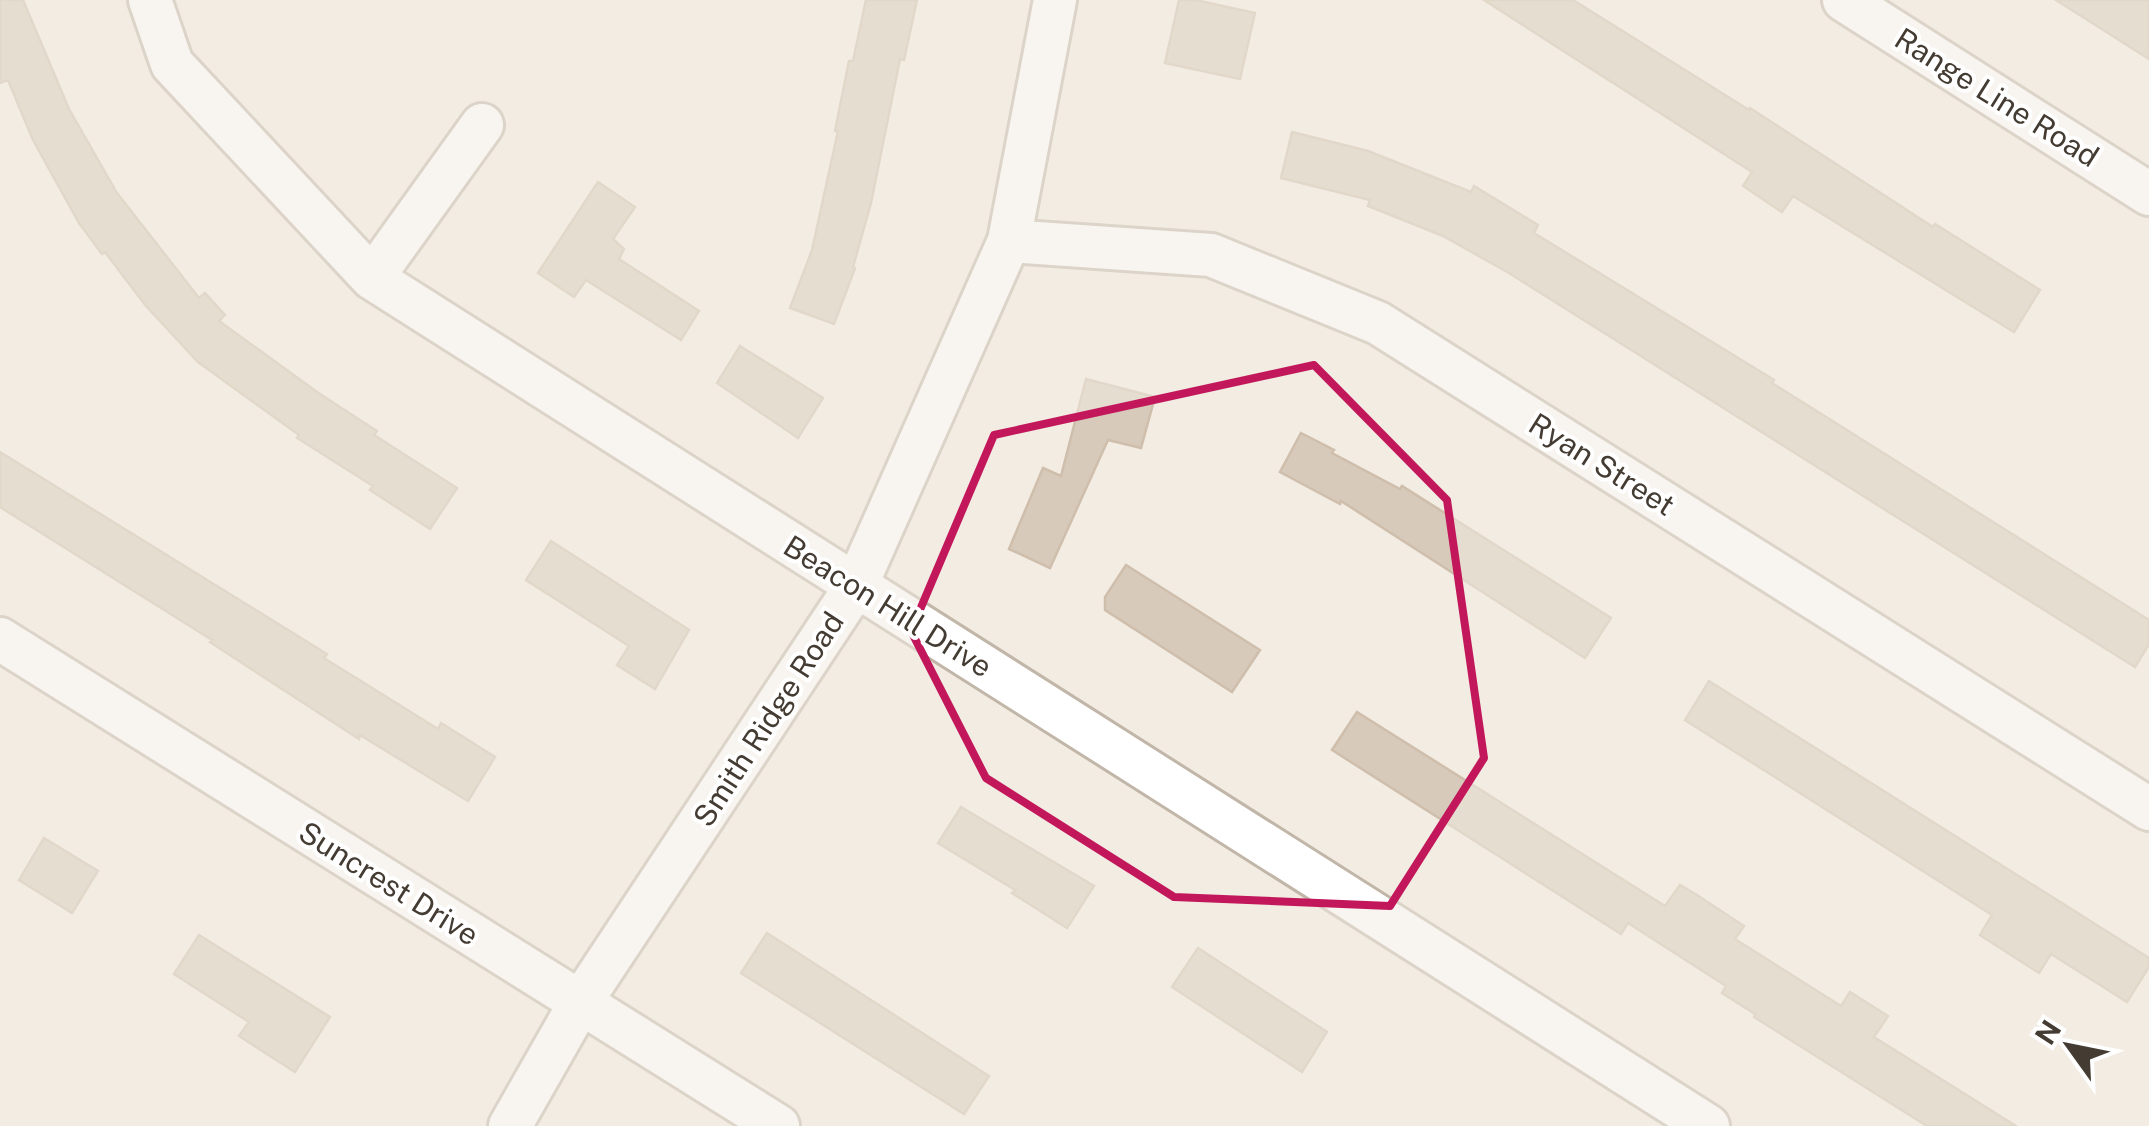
<svg xmlns="http://www.w3.org/2000/svg" width="2149" height="1126" font-family="'Public Sans',sans-serif">
<style>
.building{fill:#d7cabb;stroke:#cfbeab;stroke-width:2.5}
.lines{fill:none;stroke-linecap:round;stroke-linejoin:round}
.street-casing{stroke:#c1b6a8;stroke-width:48}
.street{stroke:#fff;stroke-width:42}
.marked{fill:none;stroke:#c2185b;stroke-width:8;stroke-linejoin:round}
.labels{text-anchor:middle;dominant-baseline:central;stroke-width:8;stroke-linejoin:round;paint-order:stroke}
.street-label{font-size:30px;fill:#443c33;stroke:#fff}
</style>
<rect width="100%" height="100%" fill="#f2ece3"/>
<path class="building" d="M 0,0 L 23,0 L 69,109 L 117,193 L 199,298 L 205,293 L 225,315 L 219,321 L 320,394 L 377,431 L 374,435 L 457,488 L 430,529 L 370,490 L 373,486 L 297,438 L 299,435 L 198,362 L 146,306 L 105,252 L 102,254 L 79,223 L 33,140 L 8,80 L 0,83 Z
M 866,0 L 917,0 L 904,60 L 900,59 L 871,203 L 853,267 L 855,268 L 834,324 L 790,308 L 812,250 L 838,131 L 835,131 L 849,61 L 853,61 Z
M 1179,0 L 1195,0 L 1255,13 L 1240,79 L 1165,63 Z
M 1484,0 L 1573,0 L 1749,110 L 1750,108 L 1933,227 L 1935,224 L 2040,290 L 2014,332 L 1793,196 L 1782,212 L 1743,186 L 1752,172 Z
M 2056,0 L 2149,0 L 2149,59 Z
M 1292,132 L 1368,151 L 1471,192 L 1474,186 L 1538,225 L 1534,233 L 1774,380 L 1772,383 L 2149,620 L 2149,644 L 2135,667 L 1509,273 L 1443,236 L 1368,206 L 1370,200 L 1281,178 Z
M 598,182 L 635,207 L 613,239 L 624,249 L 619,259 L 699,311 L 681,340 L 586,280 L 574,297 L 538,273 Z
M 740,346 L 823,398 L 798,438 L 717,383 Z
M 1086,379 L 1155,397 L 1141,448 L 1108,440 L 1050,568 L 1009,549 L 1043,468 L 1061,476 Z
M 1301,433 L 1334,450 L 1332,453 L 1400,489 L 1402,486 L 1611,618 L 1585,658 L 1341,501 L 1340,504 L 1280,472 Z
M 0,452 L 327,654 L 324,658 L 438,729 L 441,723 L 495,757 L 468,801 L 360,735 L 359,739 L 210,642 L 212,640 L 0,507 Z
M 551,541 L 689,630 L 655,689 L 617,665 L 629,646 L 526,580 Z
M 1126,565 L 1260,650 L 1232,692 L 1105,610 L 1105,597 Z
M 1709,681 L 2149,958 L 2149,967 L 2127,1002 L 2051,954 L 2039,973 L 1980,935 L 1992,915 L 1685,720 Z
M 1357,712 L 1665,906 L 1680,885 L 1697,895 L 1744,926 L 1735,939 L 1841,1006 L 1850,992 L 1888,1016 L 1874,1037 L 2016,1126 L 1927,1126 L 1754,1017 L 1755,1014 L 1722,993 L 1726,986 L 1628,923 L 1621,934 L 1332,750 Z
M 961,807 L 1094,886 L 1067,928 L 1012,893 L 1015,890 L 938,843 Z
M 44,838 L 98,871 L 72,913 L 19,880 Z
M 767,933 L 989,1076 L 964,1114 L 741,973 Z
M 199,935 L 330,1017 L 295,1072 L 239,1036 L 249,1022 L 174,974 Z
M 1198,948 L 1327,1032 L 1302,1072 L 1172,987 Z"/>
<g class="lines">
<g class="street-casing">
<path id="street" d="M 150,0 L 172,64 L 372,278 L 1708,1126
M 1844,0 L 2149,194
M 1009,241 L 1211,255 L 1378,323 L 2149,809
M 372,278 L 482,125
M 0,639 L 778,1126
M 510,1126 L 580,1003 L 856,586 L 1009,241 L 1055,0"/>
</g>
<use href="#street" class="street"/>
</g>
<path d="M0 0H2149V1126H0ZM 1314,365 L 1447,500 L 1484,758 L 1390,906 L 1174,897 L 986,778 L 911,631 L 994,435 Z" fill="#f2ece3" fill-opacity=".55" fill-rule="evenodd"/>
<path class="marked" d="M 1314,365 L 1447,500 L 1484,758 L 1390,906 L 1174,897 L 986,778 L 911,631 L 994,435 Z"/>
<g class="labels">
<g class="street-label">
<text transform="translate(1997 97) rotate(32)">Range Line Road</text>
<text transform="translate(1602 464) rotate(32)">Ryan Street</text>
<text transform="translate(888 606) rotate(32)">Beacon Hill Drive</text>
<text transform="translate(768 719) rotate(-57)">Smith Ridge Road</text>
<text transform="translate(389 883) rotate(32)">Suncrest Drive</text>
</g>
</g>
<g transform="translate(2069 1046) rotate(303)" stroke="#ffffff" stroke-width="8" paint-order="stroke">
<path d="M0-8L18 38L0 25L-18 38Z" fill="#443c33"/>
<text y="-15" font-size="28" font-weight="bold" text-anchor="middle" fill="#443c33">N</text>
</g>
</svg>
